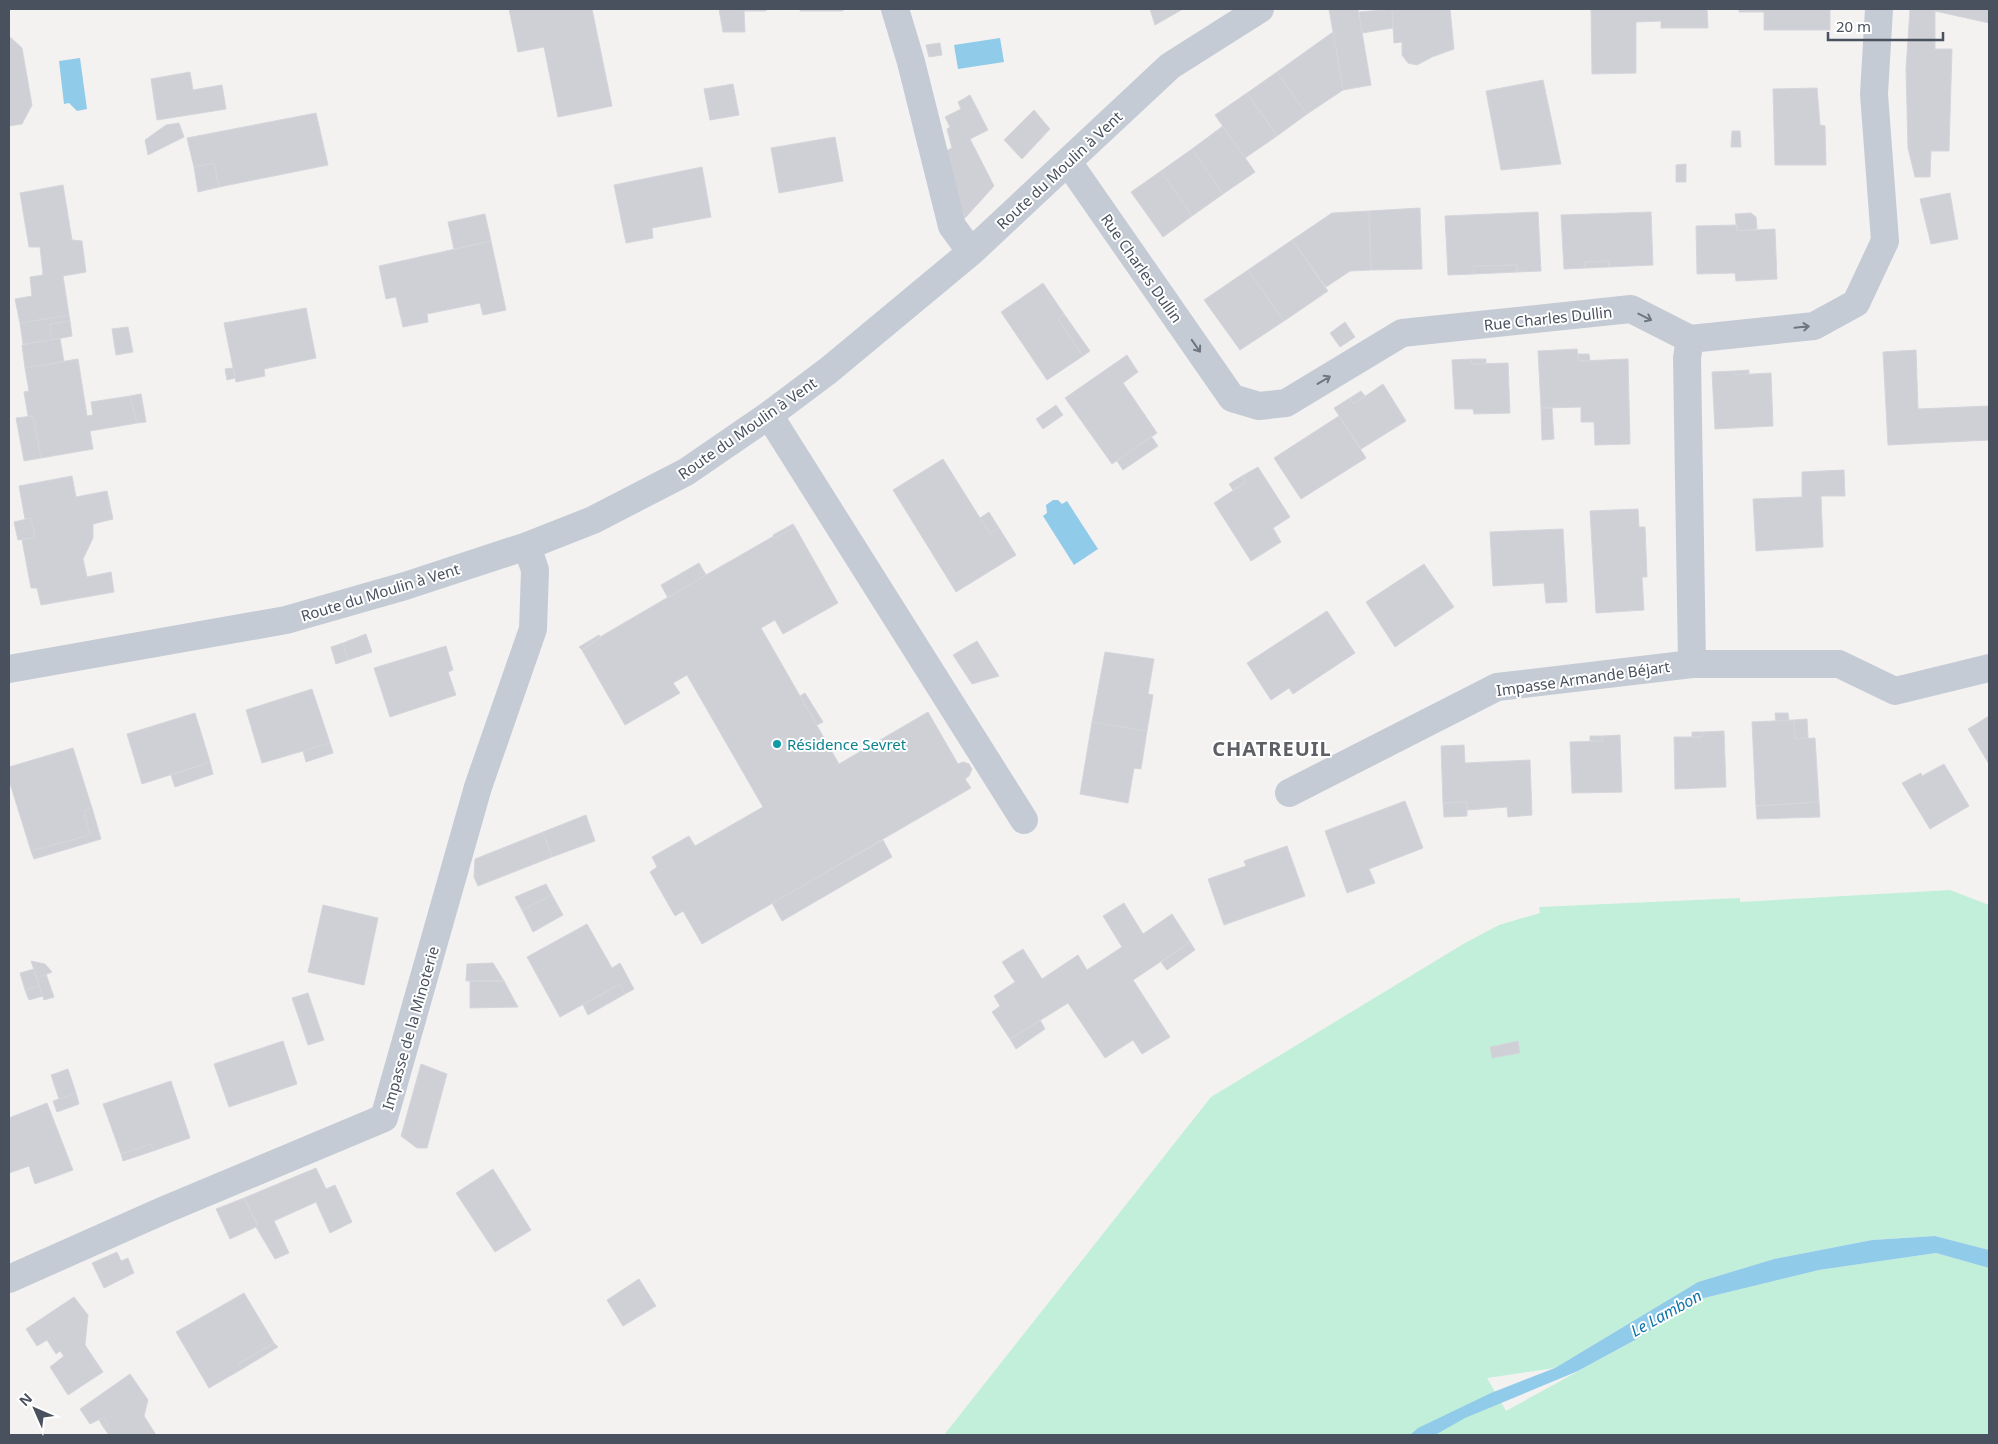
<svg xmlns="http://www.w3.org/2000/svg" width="1998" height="1444" font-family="'Noto Sans',sans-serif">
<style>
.green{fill:#c2efd9}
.water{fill:#91cbea}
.building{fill:#ced0d5;stroke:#d5d6dc}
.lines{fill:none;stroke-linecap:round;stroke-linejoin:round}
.minor{stroke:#c5cbd5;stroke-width:28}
.oneway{stroke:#6e7682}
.culture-dot{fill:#0f9aa8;stroke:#fff;stroke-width:2}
.labels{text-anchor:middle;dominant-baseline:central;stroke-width:4;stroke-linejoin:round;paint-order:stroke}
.street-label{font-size:15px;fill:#49515e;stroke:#fff}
.culture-label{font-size:15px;fill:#0d838f;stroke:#fff;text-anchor:start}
.water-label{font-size:16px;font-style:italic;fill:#1175aa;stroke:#fff}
.district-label{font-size:20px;font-weight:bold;letter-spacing:1px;fill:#5e6066;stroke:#fff}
</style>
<rect width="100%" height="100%" fill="#f3f2f1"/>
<path class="green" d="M 1950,890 L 1989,905 L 1989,1250 L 1935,1236 L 1872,1240 L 1774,1259 L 1698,1282 L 1555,1368 L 1487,1378 L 1506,1411 L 1635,1340 L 1700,1299 L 1819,1270 L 1936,1253 L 1989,1268 L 1989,1435 L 944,1435 L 1211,1097 L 1465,943 L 1499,925 L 1540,913 L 1539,907 L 1740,898 L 1740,902 Z"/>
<path class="water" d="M 1000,38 L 1004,62 L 958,69 L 954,45 Z
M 80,58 L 87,109 L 77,111 L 69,103 L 64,104 L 59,61 Z
M 1053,500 L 1058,500 L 1062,504 L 1067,501 L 1098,549 L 1074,565 L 1043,516 L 1047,513 L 1046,505 Z
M 1935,1236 L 1989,1250 L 1989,1268 L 1936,1253 L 1819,1270 L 1700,1299 L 1635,1340 L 1578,1371 L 1465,1418 L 1435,1435 L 1410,1435 L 1418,1428 L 1491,1393 L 1555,1368 L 1698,1282 L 1774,1259 L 1872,1240 Z"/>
<path class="building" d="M 509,9 L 592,9 L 612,106 L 558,117 L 544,47 L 518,52 Z
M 719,9 L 766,9 L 766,11 L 744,11 L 745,32 L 723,32 Z
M 800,9 L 843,9 L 843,11 L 800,11 Z
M 1150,9 L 1183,9 L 1155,25 Z
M 1329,9 L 1358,9 L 1371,85 L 1343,90 Z
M 1392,9 L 1450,9 L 1454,49 L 1432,57 L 1417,65 L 1408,63 L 1402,55 L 1402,42 L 1394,43 Z
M 1392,9 L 1393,28 L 1362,33 L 1359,12 Z
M 1591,9 L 1707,9 L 1708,28 L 1661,28 L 1661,21 L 1636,22 L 1636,73 L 1592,74 Z
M 1739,9 L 1830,9 L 1830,30 L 1764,30 L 1764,12 L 1739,12 Z
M 1910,9 L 1989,9 L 1989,23 L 1935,11 L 1935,49 L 1952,49 L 1949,151 L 1931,151 L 1930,177 L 1915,177 L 1908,148 L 1906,69 Z
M 1333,32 L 1343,90 L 1307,114 L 1277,72 Z
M 9,36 L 22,48 L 32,105 L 22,124 L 9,126 Z
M 940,43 L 942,55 L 929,57 L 926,45 Z
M 190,72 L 193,90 L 222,85 L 226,109 L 157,120 L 151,79 Z
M 1277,72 L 1307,114 L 1277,136 L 1247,93 Z
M 1543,80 L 1561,164 L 1501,170 L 1486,91 Z
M 733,84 L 739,115 L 710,120 L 704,89 Z
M 1817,88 L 1820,125 L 1825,126 L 1826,165 L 1775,165 L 1773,89 Z
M 1247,93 L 1277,136 L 1245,158 L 1215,115 Z
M 970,95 L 988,130 L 970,139 L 994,186 L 965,218 L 949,173 L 946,151 L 952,148 L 947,129 L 950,127 L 945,117 L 961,109 L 958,102 Z
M 1034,110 L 1050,129 L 1022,159 L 1004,140 Z
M 316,113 L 328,165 L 219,187 L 214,163 L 194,167 L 187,138 Z
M 179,123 L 184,137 L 148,155 L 145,140 L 166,125 Z
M 1223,126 L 1255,172 L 1223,194 L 1192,149 Z
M 1732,131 L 1740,131 L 1741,147 L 1731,147 Z
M 835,137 L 843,181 L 779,193 L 771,148 Z
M 1192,149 L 1223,194 L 1192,216 L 1161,171 Z
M 214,163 L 219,187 L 198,192 L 194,167 Z
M 1686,164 L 1686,182 L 1676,182 L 1676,165 Z
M 702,167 L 711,217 L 652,228 L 653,238 L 626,243 L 614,185 Z
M 1161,171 L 1192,216 L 1163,237 L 1131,192 Z
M 63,185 L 72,240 L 82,241 L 86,272 L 63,276 L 69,315 L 20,323 L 15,299 L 32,296 L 30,277 L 43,275 L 40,247 L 29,247 L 20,193 Z
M 1950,193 L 1958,239 L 1931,244 L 1920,199 Z
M 1420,208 L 1422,269 L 1371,270 L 1369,211 Z
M 1369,211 L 1371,270 L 1350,271 L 1326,287 L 1292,240 L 1332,213 Z
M 1538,212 L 1541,271 L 1517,272 L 1517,265 L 1474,266 L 1473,274 L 1448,275 L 1445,216 Z
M 1651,212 L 1653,265 L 1609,267 L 1609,261 L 1585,262 L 1585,268 L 1564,269 L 1561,215 Z
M 1751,213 L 1756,217 L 1757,229 L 1737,231 L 1735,214 Z
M 485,214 L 491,241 L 454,249 L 448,222 Z
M 1737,225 L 1737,231 L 1775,229 L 1777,279 L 1736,281 L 1735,273 L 1697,274 L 1696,226 Z
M 1292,240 L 1328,291 L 1284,321 L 1248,270 Z
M 491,241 L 506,310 L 483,315 L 480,303 L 427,314 L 428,322 L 403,327 L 396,297 L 386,299 L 379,266 Z
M 1609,261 L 1609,267 L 1585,268 L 1585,262 Z
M 1517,265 L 1517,272 L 1473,274 L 1474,266 Z
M 1248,270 L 1284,321 L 1240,350 L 1204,300 Z
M 1043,283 L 1064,314 L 1058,319 L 1083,356 L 1047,380 L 1001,312 Z
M 306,308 L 316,358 L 264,369 L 265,376 L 236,382 L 224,323 Z
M 1064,314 L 1090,351 L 1083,356 L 1058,319 Z
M 69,315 L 70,321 L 50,324 L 52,340 L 23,344 L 20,323 Z
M 70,321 L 72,336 L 52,340 L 50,324 Z
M 1345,322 L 1355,337 L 1340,347 L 1330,333 Z
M 128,327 L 133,352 L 116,355 L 112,329 Z
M 60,338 L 64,362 L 25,368 L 22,345 Z
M 1577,349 L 1579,361 L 1628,359 L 1630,444 L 1595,445 L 1594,422 L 1581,422 L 1581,407 L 1541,408 L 1538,351 Z
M 1916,350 L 1918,409 L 1989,406 L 1989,440 L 1888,445 L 1883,352 Z
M 1578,354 L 1589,354 L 1590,361 L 1579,361 Z
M 1127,355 L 1138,372 L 1123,383 L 1157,433 L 1112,464 L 1065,398 Z
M 78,359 L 87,416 L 93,415 L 91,402 L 130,396 L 137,423 L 90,431 L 93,449 L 41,458 L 33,416 L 28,416 L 24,392 L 29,391 L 25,368 Z
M 1471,359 L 1472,364 L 1508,363 L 1510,413 L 1474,414 L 1473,409 L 1455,409 L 1452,360 Z
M 1471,359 L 1486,359 L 1486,364 L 1472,364 Z
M 233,368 L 235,378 L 227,380 L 225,369 Z
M 1749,370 L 1749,374 L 1735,375 L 1734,371 Z
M 1734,371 L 1735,375 L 1771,373 L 1773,426 L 1715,429 L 1712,372 Z
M 1383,384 L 1406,421 L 1361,449 L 1334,408 L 1350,398 L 1354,404 Z
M 1361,391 L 1365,396 L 1354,404 L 1350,398 Z
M 141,394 L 146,422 L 137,423 L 130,396 Z
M 1056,405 L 1063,415 L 1043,429 L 1036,419 Z
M 1541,408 L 1552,408 L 1554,439 L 1542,440 Z
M 33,416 L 41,458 L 24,461 L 16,418 Z
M 1339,416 L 1366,458 L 1301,499 L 1274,458 Z
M 1151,436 L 1158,446 L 1123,470 L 1117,461 Z
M 943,459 L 990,534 L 999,528 L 1016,555 L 956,592 L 893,490 Z
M 1258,467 L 1290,517 L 1273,528 L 1281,542 L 1251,561 L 1214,503 L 1246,482 L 1242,476 Z
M 1844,470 L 1845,496 L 1821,496 L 1823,547 L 1756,551 L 1753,499 L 1802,497 L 1802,472 Z
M 72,476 L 76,497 L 107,491 L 113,519 L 93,524 L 93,538 L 83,559 L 87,577 L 111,572 L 114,592 L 41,605 L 37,588 L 31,588 L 22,540 L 35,537 L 31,518 L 25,519 L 19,486 Z
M 1242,476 L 1246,482 L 1233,490 L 1229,484 Z
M 1638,509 L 1639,527 L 1645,527 L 1647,577 L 1642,577 L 1644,610 L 1596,613 L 1590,511 Z
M 989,512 L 999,528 L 990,534 L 980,518 Z
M 31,518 L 35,537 L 18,540 L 14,522 Z
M 793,524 L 795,527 L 775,538 L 773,535 Z
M 795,527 L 838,603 L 783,634 L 775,620 L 761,628 L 839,764 L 928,712 L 958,764 L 963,762 L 969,764 L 972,769 L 969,776 L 965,779 L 971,788 L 702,944 L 683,911 L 675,916 L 650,872 L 657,867 L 652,857 L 689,836 L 695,846 L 763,807 L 687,675 L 673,683 L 680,693 L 625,725 L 582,650 L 600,637 L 706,575 L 774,536 L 775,538 Z
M 1563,529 L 1567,602 L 1546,603 L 1544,583 L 1493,586 L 1490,532 Z
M 699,563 L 706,575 L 668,598 L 661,585 Z
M 1424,564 L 1454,607 L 1395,647 L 1366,602 Z
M 1327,611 L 1355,653 L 1293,694 L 1289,688 L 1271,700 L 1247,663 Z
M 366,634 L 372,652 L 348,660 L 343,643 Z
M 599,635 L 601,638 L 582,650 L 579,647 Z
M 977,641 L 999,676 L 972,684 L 953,655 Z
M 343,643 L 348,660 L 336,664 L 331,647 Z
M 446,646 L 453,670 L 448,672 L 456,695 L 390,717 L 374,668 Z
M 1105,652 L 1154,659 L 1148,694 L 1153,695 L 1147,731 L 1092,722 Z
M 312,689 L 330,743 L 262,763 L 246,710 Z
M 805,693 L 823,722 L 817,725 L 800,696 Z
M 195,713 L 210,762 L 142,784 L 127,734 Z
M 1775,713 L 1788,713 L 1789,720 L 1776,721 Z
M 1989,716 L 1989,764 L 1968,729 Z
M 1807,719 L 1808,738 L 1795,739 L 1794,720 Z
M 1794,720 L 1795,739 L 1815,738 L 1819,802 L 1756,806 L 1752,722 Z
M 1092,722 L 1147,731 L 1141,769 L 1134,768 L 1128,803 L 1080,794 Z
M 1724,731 L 1726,787 L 1675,789 L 1674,737 L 1702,737 L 1703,732 Z
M 1692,732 L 1703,732 L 1702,737 L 1692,737 Z
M 1620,735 L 1622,792 L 1572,793 L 1570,742 L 1602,741 L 1603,736 Z
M 1590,736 L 1603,736 L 1602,741 L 1590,741 Z
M 330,743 L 333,753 L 306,762 L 303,751 Z
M 1464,745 L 1465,763 L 1530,760 L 1532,815 L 1508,817 L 1507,807 L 1467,810 L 1467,802 L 1443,803 L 1441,746 Z
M 73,748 L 92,808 L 84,811 L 90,835 L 31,851 L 9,780 L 9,767 Z
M 210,762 L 213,774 L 175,787 L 171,775 Z
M 1944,764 L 1969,806 L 1930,829 L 1902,783 L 1921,773 L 1922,776 Z
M 1405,801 L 1423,848 L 1369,869 L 1375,883 L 1347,893 L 1325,831 Z
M 1467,802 L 1467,816 L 1444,817 L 1443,803 Z
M 1819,802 L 1820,817 L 1757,819 L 1756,806 Z
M 92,808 L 101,839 L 34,859 L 31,851 L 90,835 L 84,811 Z
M 586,815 L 595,841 L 552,857 L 543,832 Z
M 543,832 L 552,857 L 478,886 L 474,877 L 475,859 Z
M 883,840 L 892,857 L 782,921 L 772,903 Z
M 1287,846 L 1305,896 L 1224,925 L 1208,879 L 1246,866 L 1244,861 Z
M 546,884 L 552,895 L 522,910 L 515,897 Z
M 552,895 L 563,915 L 533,932 L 522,910 Z
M 1124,903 L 1143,934 L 1172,914 L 1190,942 L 1133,980 L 1170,1037 L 1142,1054 L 1133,1040 L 1105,1058 L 1068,1003 L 1010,1039 L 992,1012 L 1000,1006 L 994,996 L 1015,982 L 1002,962 L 1023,949 L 1042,979 L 1078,955 L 1087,970 L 1122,947 L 1103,916 Z
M 323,905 L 378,918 L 364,985 L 308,972 Z
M 587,924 L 612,968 L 620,963 L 634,989 L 625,994 L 620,984 L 560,1017 L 527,957 Z
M 1190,942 L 1195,950 L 1167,970 L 1161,962 Z
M 31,961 L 45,964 L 52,972 L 37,978 Z
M 493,963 L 504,981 L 466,981 L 467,964 Z
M 34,969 L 39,986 L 25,990 L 20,973 Z
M 46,974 L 54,997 L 44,1000 L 37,978 Z
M 470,981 L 504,981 L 518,1007 L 470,1008 Z
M 620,984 L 625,994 L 588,1015 L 583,1005 Z
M 39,986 L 43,996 L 29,1000 L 25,990 Z
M 308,993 L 324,1040 L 308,1045 L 292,998 Z
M 1040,1020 L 1045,1029 L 1016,1049 L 1010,1039 Z
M 283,1041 L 297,1084 L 229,1107 L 214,1064 Z
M 1518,1041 L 1520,1053 L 1492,1058 L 1490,1047 Z
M 421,1064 L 447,1074 L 427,1148 L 417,1148 L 401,1136 Z
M 68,1069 L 76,1093 L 59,1099 L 51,1075 Z
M 171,1081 L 190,1138 L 153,1151 L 151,1144 L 121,1154 L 103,1104 Z
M 76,1093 L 79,1104 L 57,1112 L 53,1101 Z
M 47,1103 L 73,1170 L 35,1184 L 29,1166 L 9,1173 L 9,1118 Z
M 151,1144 L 153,1151 L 123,1161 L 121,1154 Z
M 316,1168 L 326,1189 L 335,1185 L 352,1222 L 330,1233 L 316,1202 L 274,1221 L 289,1253 L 275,1259 L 256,1227 L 258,1226 L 244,1198 Z
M 493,1169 L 531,1230 L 495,1252 L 456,1193 Z
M 244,1198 L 258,1226 L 230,1239 L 216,1209 Z
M 117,1252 L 121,1261 L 128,1258 L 134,1273 L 104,1288 L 92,1263 Z
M 639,1279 L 656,1306 L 623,1326 L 607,1300 Z
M 244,1293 L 274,1343 L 238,1364 L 242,1369 L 209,1388 L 176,1332 Z
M 74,1297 L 88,1315 L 85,1345 L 103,1372 L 68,1395 L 50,1367 L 64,1356 L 60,1351 L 56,1354 L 47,1340 L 37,1346 L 26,1329 Z
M 274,1343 L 278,1347 L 242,1369 L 238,1364 Z
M 130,1374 L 148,1400 L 144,1416 L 156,1435 L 109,1435 L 104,1428 L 109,1424 L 104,1417 L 90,1424 L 80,1409 Z
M 104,1417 L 109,1424 L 104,1428 L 99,1420 Z"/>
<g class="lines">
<path class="minor" d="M 895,9 L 911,62 L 952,226 L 971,252
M 1068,162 L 1232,398 L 1259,406 L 1286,403 L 1402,333 L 1631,309 L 1690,339 L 1814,326 L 1856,303 L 1885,241 L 1874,94 L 1879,9
M 769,415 L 1024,820
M 1692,664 L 1839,664 L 1895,691 L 1989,668
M 9,669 L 286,620 L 405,586 L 527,546 L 593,520 L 686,472 L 769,415 L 829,370 L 971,252 L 1170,66 L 1260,9
M 1289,793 L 1497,687 L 1692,664 L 1687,358 L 1690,339
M 9,1279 L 162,1211 L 384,1118 L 478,787 L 533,629 L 535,570 L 527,546"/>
</g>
<defs><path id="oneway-shaft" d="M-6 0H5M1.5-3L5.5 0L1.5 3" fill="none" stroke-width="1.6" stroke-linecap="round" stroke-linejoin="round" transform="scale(1.25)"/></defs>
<g class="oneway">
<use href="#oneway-shaft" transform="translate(1645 317) rotate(27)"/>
<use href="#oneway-shaft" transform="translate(1802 327) rotate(-6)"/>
<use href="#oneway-shaft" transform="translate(1196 346) rotate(55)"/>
<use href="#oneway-shaft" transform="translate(1324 380) rotate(-31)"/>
</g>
<circle class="culture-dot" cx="777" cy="744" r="5"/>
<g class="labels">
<g class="street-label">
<text transform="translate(1059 170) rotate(-43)">Route du Moulin à Vent</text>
<text transform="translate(1142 268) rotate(55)">Rue Charles Dullin</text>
<text transform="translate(1548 318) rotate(-6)">Rue Charles Dullin</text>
<text transform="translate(747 428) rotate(-35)">Route du Moulin à Vent</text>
<text transform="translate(380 592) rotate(-17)">Route du Moulin à Vent</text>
<text transform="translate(1583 678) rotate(-8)">Impasse Armande Béjart</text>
<text transform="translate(410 1028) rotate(-74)">Impasse de la Minoterie</text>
</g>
<g class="culture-label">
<text x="787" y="744">Résidence Sevret</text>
</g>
<g class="water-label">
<text transform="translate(1666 1313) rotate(-29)">Le Lambon</text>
</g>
<g class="district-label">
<text x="1272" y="748">CHATREUIL</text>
</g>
</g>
<rect width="1998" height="1444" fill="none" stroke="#49515e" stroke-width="20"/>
<g transform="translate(35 1409) rotate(315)" stroke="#ffffff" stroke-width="4" paint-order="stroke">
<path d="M0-4L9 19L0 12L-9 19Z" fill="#49515e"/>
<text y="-8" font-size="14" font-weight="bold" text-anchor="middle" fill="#49515e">N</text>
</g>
<path d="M1828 32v8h115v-8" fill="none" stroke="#49515e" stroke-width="2.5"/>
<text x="1836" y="32" font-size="15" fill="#49515e" stroke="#ffffff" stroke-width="4" paint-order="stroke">20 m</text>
</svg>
